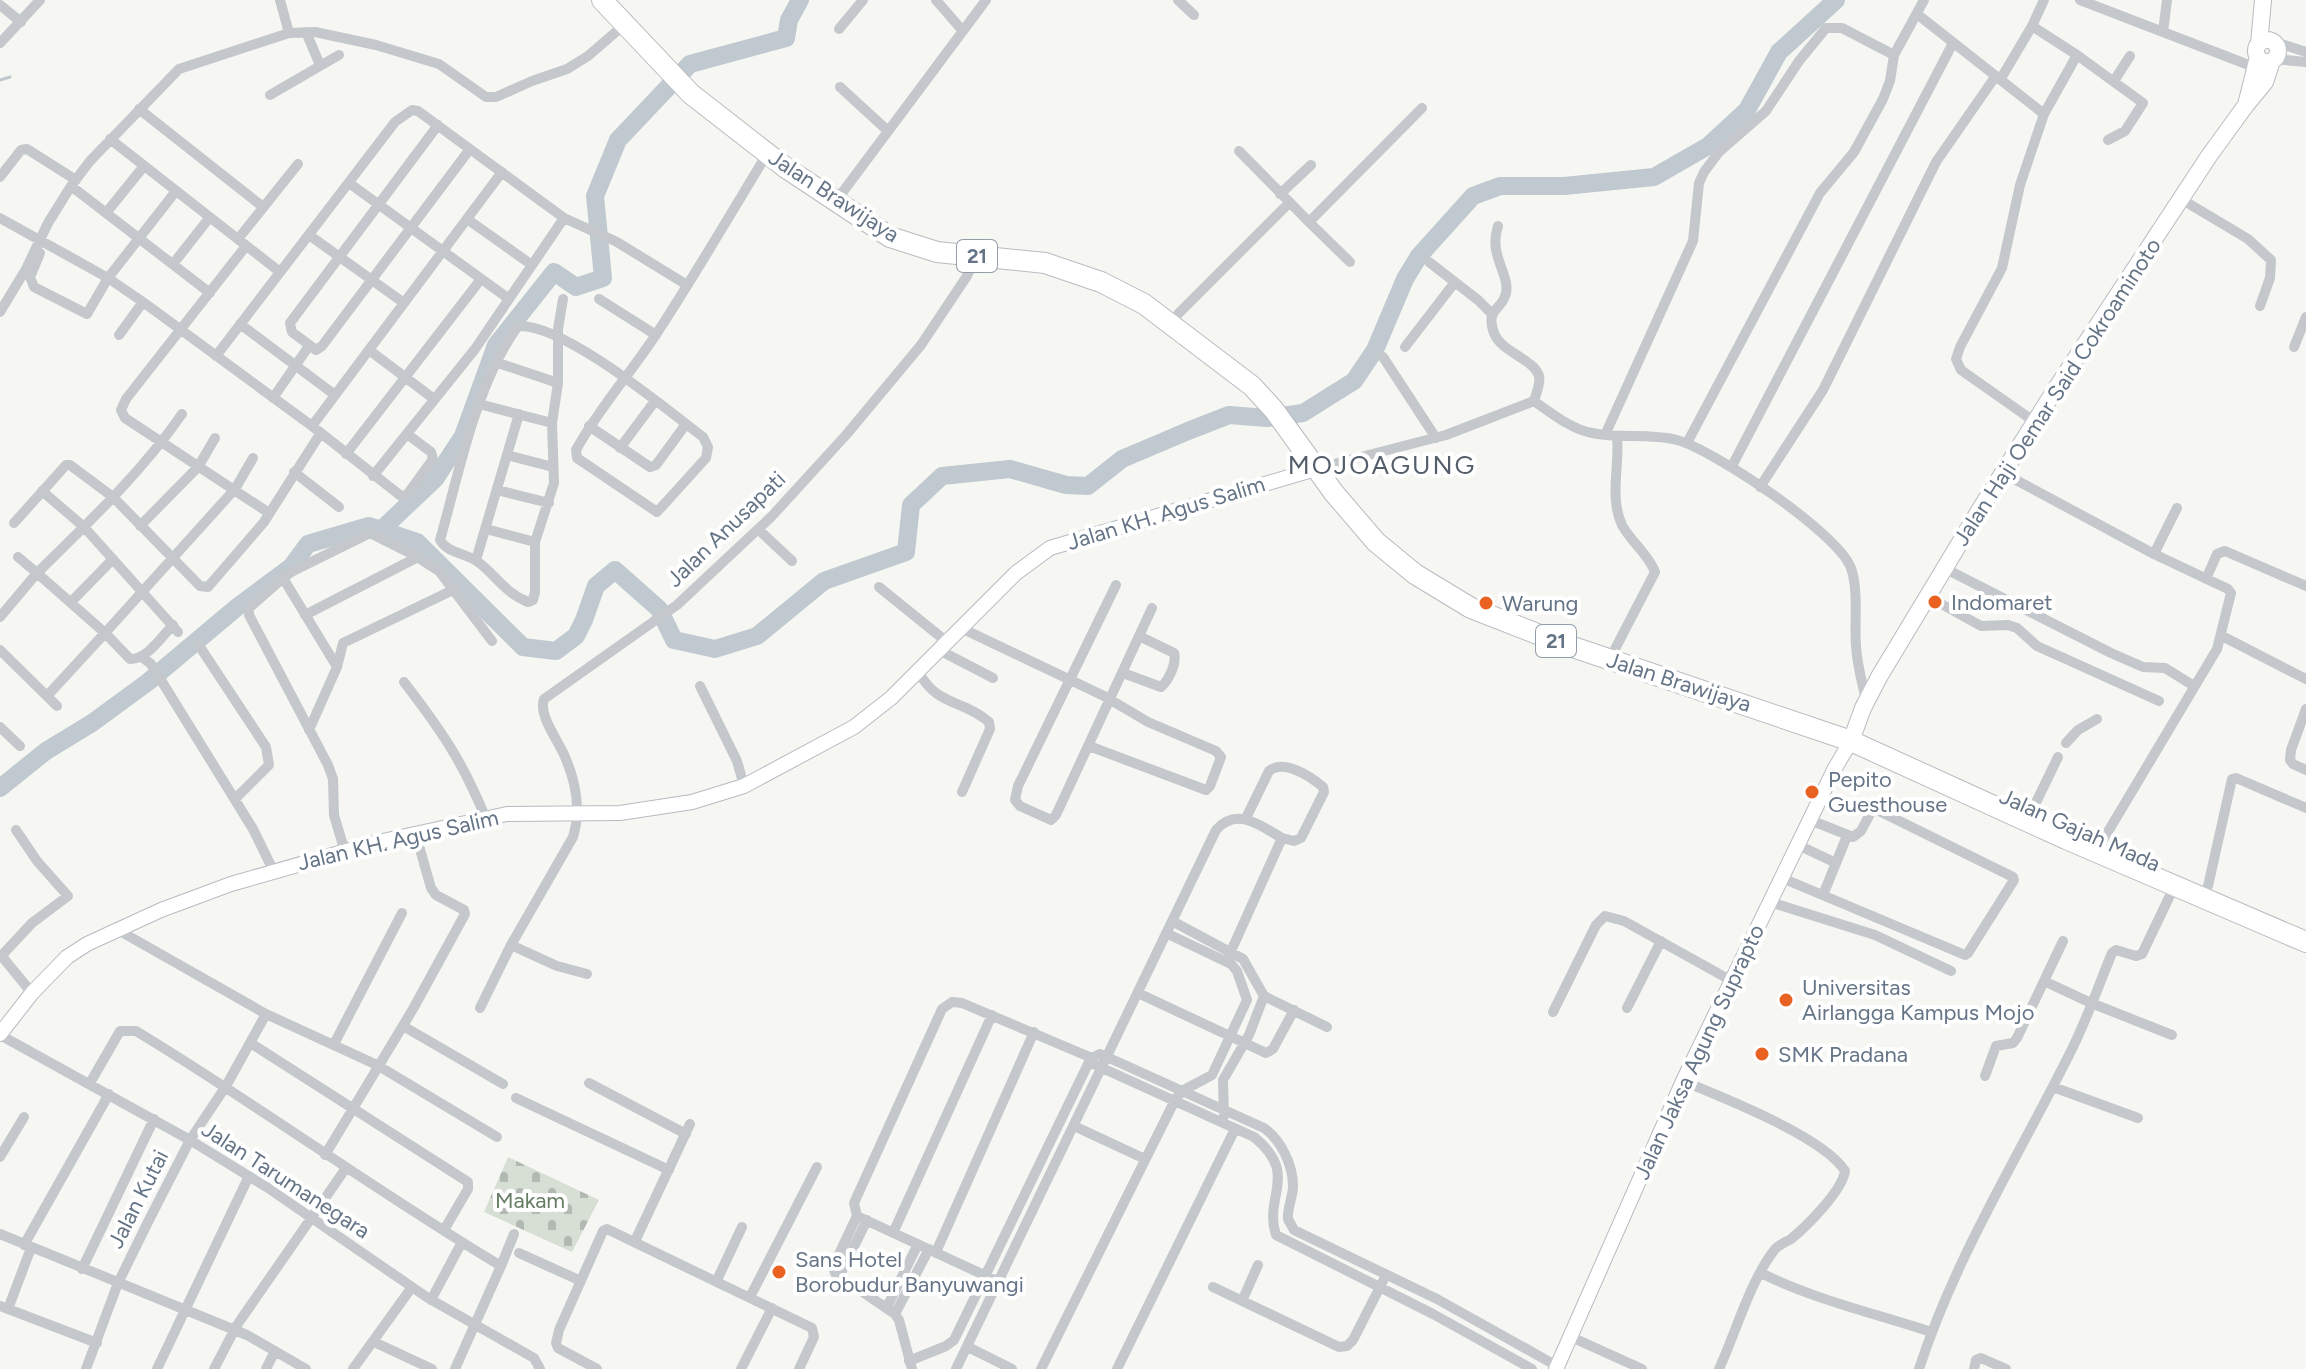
<svg xmlns="http://www.w3.org/2000/svg" width="2306" height="1369" font-family="Figtree,sans-serif">
<style>
.cemetery{fill:url(#cemetery-stones)}
.lines{fill:none;stroke-linecap:round;stroke-linejoin:round}
.stream{stroke:#bfc9cf;stroke-width:3}
.river{stroke:#bfc9cf;stroke-width:18}
.secondary-casing{stroke:#b6bbc0;stroke-width:16}
.primary-casing{stroke:#b7bbbf;stroke-width:18}
.highway-casing{stroke:#b9bbbf;stroke-width:22}
.street{stroke:#c4c7cb;stroke-width:10}
.secondary{stroke:#fff;stroke-width:14}
.primary{stroke:#fff;stroke-width:16}
.highway{stroke:#fff;stroke-width:20}
.poi-dot{fill:#e96221;stroke:#fff;stroke-width:3}
.labels{text-anchor:middle;dominant-baseline:central;stroke-width:8;stroke-linejoin:round;paint-order:stroke}
.shield{fill:#fff;stroke:#939eaa;stroke-width:2}
.shield-label{font-size:20px;font-weight:bold;fill:#657486}
.street-label{font-size:22px;fill:#657486;stroke:#fff}
.poi-label{font-size:22px;fill:#657486;stroke:#fff;text-anchor:start}
.park-label{font-size:22px;fill:#667c64;stroke:#fff}
.quarter-label{font-size:26px;letter-spacing:2px;fill:#535e6a;stroke:#fff}
</style>
<defs>
<pattern id="cemetery-stones" width="16" height="16" patternUnits="userSpaceOnUse" patternTransform="scale(2)"><rect width="16" height="16" fill="#d7ded4"/><path d="M2 7V4a2 2 0 0 1 4 0v3zM10 15v-3a2 2 0 0 1 4 0v3z" fill="#b2b9b2"/></pattern>
</defs>
<rect width="100%" height="100%" fill="#f6f7f3"/>
<path class="cemetery" d="M 508,1157 L 599,1200 L 572,1252 L 484,1212 Z"/>
<g class="lines">
<path class="stream" d="M 0,80 L 10,77"/>
<path class="river" d="M 381,530 L 435,479 L 463,436 L 496,345 L 554,272 L 576,287 L 603,278 L 595,196 L 618,140 L 690,64 L 786,38 L 789,20 L 800,0
M 0,788 L 46,751 L 92,723 L 148,682 L 236,608 L 291,567 L 308,544 L 369,526 L 417,542 L 523,647 L 556,651 L 576,636 L 584,620 L 596,586 L 615,570 L 659,609 L 674,640 L 715,649 L 757,636 L 824,581 L 906,552 L 911,505 L 942,476 L 1010,469 L 1066,485 L 1088,486 L 1122,459 L 1188,431 L 1229,415 L 1267,418 L 1303,413 L 1354,381 L 1375,350 L 1405,279 L 1419,256 L 1473,196 L 1500,186 L 1564,186 L 1654,177 L 1708,146 L 1747,110 L 1779,52 L 1836,0"/>
<g class="secondary-casing">
<path id="secondary" d="M 0,1034 L 32,993 L 67,957 L 87,944 L 161,910 L 231,884 L 378,842 L 507,814 L 620,813 L 692,802 L 744,786 L 854,727 L 891,698 L 1016,573 L 1050,548 L 1322,467
M 1556,1369 L 1683,1081 L 1835,768 L 1851,741"/>
</g>
<g class="primary-casing">
<path id="primary" d="M2256 51a11 11 0 1 1 22 0a11 11 0 1 1-22 0Z
M 2259,44 L 2263,0
M 2247,104 L 2265,82 L 2272,61
M 1851,741 L 1863,708 L 1879,677 L 1979,511 L 2055,390 L 2209,156 L 2246,105 L 2258,57"/>
</g>
<g class="highway-casing">
<path id="highway" d="M 602,0 L 691,94 L 786,168 L 890,237 L 937,252 L 1045,263 L 1101,282 L 1144,304 L 1252,386 L 1274,410 L 1334,493 L 1376,542 L 1415,574 L 1471,608 L 1558,642 L 1851,741 L 2066,839 L 2306,942"/>
</g>
<path class="street" d="M 280,0 L 289,33
M 936,0 L 962,30
M 1178,0 L 1194,15
M 2080,0 L 2163,32
M 2167,0 L 2163,32 L 2254,67
M 0,5 L 21,22
M 1917,14 L 2044,114 L 2020,185 L 2002,268 L 1960,347 L 1956,359 L 1961,370 L 2035,422
M 839,29 L 863,0
M 306,32 L 320,65
M 2275,42 L 2306,52
M 0,43 L 40,0
M 2077,55 L 2143,103 L 2125,131 L 2108,140
M 2274,59 L 2306,62
M 2000,80 L 2032,26
M 2114,81 L 2130,56
M 840,87 L 888,131
M 270,95 L 339,55
M 139,109 L 263,207
M 2044,114 L 2077,55 L 2032,26 L 2044,0
M 438,125 L 290,323 L 292,332 L 316,350 L 322,346 L 470,149
M 110,139 L 280,272
M 1239,151 L 1309,222 L 1422,108
M 0,177 L 21,150 L 27,149 L 76,180
M 349,183 L 509,299
M 71,186 L 210,293
M 1280,194 L 1311,165
M 2181,199 L 2248,239 L 2271,260 L 2270,278 L 2260,306
M 836,201 L 986,0
M 106,213 L 144,166
M 0,218 L 108,278 L 143,302 L 312,426 L 401,496 L 407,495 L 433,459 L 431,452 L 407,434
M 467,219 L 532,265
M 1309,222 L 1350,262
M 1498,226 C 1488,255 1510,274 1506,293 C 1502,311 1485,308 1494,333 C 1501,352 1534,359 1539,376 C 1541,383 1536,394 1534,401
M 309,235 L 404,303
M 238,239 L 298,164
M 246,246 L 126,399 L 121,410 L 125,418 L 269,513
M 40,253 L 30,277 L 34,287 L 87,314 L 108,278 L 176,191
M 1429,262 L 1478,300 L 1492,314
M 173,264 L 210,217
M 563,299 L 558,329 L 558,383 L 552,423 L 554,483 L 535,542 L 535,592 L 533,600 L 528,602 C 506,594 496,575 478,562 C 466,553 447,553 440,540 C 460,470 475,385 518,326 C 563,323 665,408 703,437 L 708,447 L 706,458 L 657,512 L 577,458 L 576,450 C 599,408 631,373 657,333 C 695,275 731,213 767,154
M 599,299 L 656,335
M 0,312 L 26,269 L 48,223 L 71,186 L 90,161 L 179,69 L 289,33 L 315,32 L 376,45 L 439,64 L 486,97 L 496,97 L 532,81 L 567,69 L 588,56 L 625,24
M 1178,314 L 1289,203
M 240,324 L 335,395
M 119,335 L 143,302
M 1405,347 L 1455,282
M 2294,347 L 2306,317
M 369,350 L 434,399
M 216,356 L 395,122 L 412,110 L 418,111 L 564,218 L 617,242 L 687,285
M 1383,357 L 1436,438
M 495,362 L 558,383
M 273,398 L 309,346
M 479,404 L 552,423
M 312,426 L 502,172
M 589,426 L 650,467 L 656,465 L 686,424
M 1605,435 L 1693,241 L 1699,183 L 1704,172 L 1719,152 L 1766,111 L 1799,61 L 1826,28 L 1842,28 L 1894,55
M 1687,443 L 1820,193 L 1854,152 L 1883,99 L 1890,81 L 1894,55 L 1924,0
M 620,448 L 655,401
M 346,454 L 481,279
M 507,455 L 553,467
M 1326,466 L 1446,435 L 1534,401 C 1551,413 1571,429 1592,433 C 1620,439 1649,433 1677,440 C 1714,450 1838,533 1851,568 C 1859,592 1854,621 1856,646 C 1857,665 1862,682 1866,700
M 1732,466 L 1953,43
M 294,472 L 339,507
M 2003,473 L 2154,554 L 2228,589 L 2231,593 L 2217,649 L 2103,840
M 373,476 L 475,349 L 564,218
M 1760,487 L 1823,390 L 1936,162 L 1995,77
M 497,490 L 549,503
M 42,491 L 84,527 L 178,632
M 14,523 L 66,465 L 70,465 L 113,497 L 200,586 L 208,587 L 264,522 L 320,434
M 140,526 L 198,467 L 215,438
M 486,529 L 535,542
M 758,529 L 792,561
M 2154,554 L 2177,508
M 18,557 L 37,573 C 88,523 141,473 182,414
M 476,560 L 519,414
M 1944,568 L 2111,653 L 2143,667 L 2165,668 L 2194,686
M 283,578 L 337,667
M 2206,579 L 2217,554 L 2225,551 L 2306,586
M 1116,585 L 1018,786 L 1015,800 L 1020,806 L 1051,820 L 1056,815 L 1152,608
M 879,587 L 947,642
M 1927,596 L 1981,626 L 2008,625 L 2017,628 L 2037,646 L 2159,701
M 71,602 L 113,559
M 305,615 L 418,557
M 0,617 L 37,573 L 105,633 L 47,696
M 173,625 C 162,636 147,660 130,659 L 105,633 L 235,489 L 253,458
M 961,628 L 1104,696 L 1148,722 L 1216,751 L 1221,757 L 1210,786 L 1206,790 L 1089,746
M 2222,636 L 2306,679
M 198,644 L 266,747 L 269,765 L 235,799
M 1615,649 L 1655,572 C 1649,555 1631,542 1622,525 C 1609,498 1620,464 1617,436
M 0,650 L 57,706
M 939,650 L 993,678
M 142,657 L 151,664 L 253,829 L 273,870
M 918,671 C 937,707 963,699 989,722 L 990,729 L 962,792
M 1123,673 L 1161,687 C 1169,680 1177,663 1174,653 L 1139,636
M 404,682 C 441,730 463,762 486,819
M 700,686 L 737,761 L 744,786
M 2306,709 L 2291,750 L 2290,760 L 2293,764 L 2306,770
M 0,727 L 20,746
M 309,730 L 337,667 L 343,643 L 455,589
M 2066,743 L 2078,730 L 2097,719
M 2027,821 L 2058,757
M 16,830 L 37,861 L 68,896 L 32,923 L 3,954 L 4,959 L 32,993
M 1798,845 L 1836,863
M 345,852 L 334,815 L 333,779 L 328,765 L 249,615 L 249,608 L 289,573 L 370,533 L 414,555 L 439,571 L 492,641
M 1782,878 L 1965,955 L 1968,953 L 2014,880 L 2013,877 L 1877,810 L 1871,812 L 1861,831 L 1853,837 L 1810,820
M 2208,886 L 2232,779 L 2236,778 L 2306,808
M 1823,895 L 1847,836
M 1770,902 L 1875,935 L 1951,971
M 1172,921 L 1243,959 L 1264,996 L 1249,1035 L 1223,1080 L 1224,1116
M 118,930 L 266,1014 L 377,1065 L 497,1137
M 511,945 L 557,966 L 587,974
M 1227,960 L 1282,838 L 1294,841 L 1301,838 L 1324,792 L 1323,787 C 1310,776 1284,759 1269,771 L 1246,818
M 2046,982 L 2091,1003 L 2172,1035
M 1138,993 L 1266,1053 L 1273,1049 L 1294,1010
M 1264,996 L 1327,1027
M 480,1008 L 511,945 L 573,837 C 581,811 576,782 565,757 C 559,741 538,716 544,699 L 677,605 L 772,516 L 846,435 L 921,345 L 967,276 L 980,246
M 1627,1008 L 1661,941
M 1553,1012 L 1596,925 L 1605,916 L 1624,921 L 1732,981
M 403,1026 L 503,1084
M 0,1035 L 190,1140 L 268,1188 L 428,1298 L 534,1358 L 540,1369
M 252,1044 L 468,1182 L 468,1189 L 444,1230
M 334,1044 L 402,913
M 1092,1058 L 1100,1054 L 1107,1057 L 1264,1128 C 1281,1140 1293,1165 1293,1186 C 1293,1197 1287,1208 1288,1219 L 1294,1230 L 1437,1299 L 1557,1366
M 1985,1076 L 1996,1046 L 2013,1043 L 2017,1038 L 2063,941
M 1683,1081 C 1722,1097 1824,1137 1845,1171 C 1842,1191 1807,1226 1791,1239 C 1786,1242 1780,1244 1775,1249 C 1750,1281 1736,1332 1719,1369
M 90,1083 L 120,1031 L 136,1031 C 260,1106 377,1192 501,1266 L 455,1369
M 589,1083 L 686,1134
M 2053,1087 L 2138,1118
M 516,1098 L 669,1170
M 1074,1126 L 1145,1159
M 325,1155 L 413,1009 L 465,914 L 464,910 L 436,895 L 431,888 L 416,835
M 0,1157 L 24,1117
M 857,1216 L 833,1267 L 835,1273 L 895,1314 L 899,1320 L 912,1369
M 893,1233 L 992,1015
M 0,1234 L 247,1335 L 306,1369
M 635,1241 L 690,1124
M 24,1245 L 109,1094
M 936,1252 L 1034,1032
M 519,1253 L 581,1281
M 501,1266 L 514,1234
M 82,1269 L 154,1119
M 1761,1273 C 1815,1300 1874,1313 1931,1332
M 839,1277 L 867,1220
M 717,1280 L 742,1227
M 999,1282 L 857,1216 L 854,1203 L 942,1009 L 952,1002 L 962,1003 L 1092,1058 L 1089,1062 L 1254,1137 C 1300,1174 1263,1197 1276,1235 L 1433,1314 L 1532,1369
M 1213,1287 L 1339,1347 L 1347,1346 L 1353,1340 L 1383,1281
M 750,1297 L 817,1167
M 431,1300 L 462,1242
M 1242,1301 L 1258,1265
M 0,1306 L 97,1343
M 887,1307 L 918,1244
M 8,1309 L 31,1248
M 895,1314 L 929,1249
M 1569,1336 L 1642,1369
M 374,1342 L 432,1369
M 968,1347 L 1012,1369
M 909,1361 L 946,1346 L 954,1340 L 1089,1062
M 86,1369 L 118,1283 L 149,1220 L 190,1140 L 226,1086 L 266,1014
M 157,1369 L 249,1176
M 214,1369 L 237,1325 L 346,1168
M 266,1369 L 275,1351
M 353,1369 L 412,1287
M 597,1369 L 558,1348 L 556,1343 L 559,1330 L 603,1231 L 607,1229 L 812,1328 L 814,1337 L 799,1369
M 741,1369 L 772,1308
M 956,1369 L 1216,830 C 1237,806 1261,826 1282,838
M 1041,1369 L 1175,1100 L 1182,1091 L 1212,1075 L 1247,1000 L 1237,971 L 1231,964 L 1166,933
M 1117,1369 L 1235,1129
M 1919,1369 C 1955,1258 2017,1159 2069,1055 C 2086,1022 2098,987 2112,953 L 2116,950 L 2136,956 L 2142,954 L 2175,885
M 1974,1369 L 1976,1360 L 1981,1358 L 2006,1369"/>
<use href="#secondary" class="secondary"/>
<use href="#primary" class="primary"/>
<use href="#highway" class="highway"/>
</g>
<g class="poi-dot">
<circle cx="1935" cy="602" r="8"/>
<circle cx="1486" cy="603" r="8"/>
<circle cx="1812" cy="792" r="8"/>
<circle cx="1786" cy="1000" r="8"/>
<circle cx="1762" cy="1054" r="8"/>
<circle cx="779" cy="1272" r="8"/>
</g>
<g class="labels">
<g class="shield">
<rect x="957" y="240" width="40" height="32" rx="6"/>
<rect x="1536" y="625" width="40" height="32" rx="6"/>
</g>
<g class="shield-label">
<text x="977" y="256">21</text>
<text x="1556" y="641">21</text>
</g>
<g class="street-label">
<text transform="translate(834 196) rotate(33)">Jalan Brawijaya</text>
<text transform="translate(2057 392) rotate(-57)">Jalan Haji Oemar Said Cokroaminoto</text>
<text transform="translate(1166 513) rotate(-17)">Jalan KH. Agus Salim</text>
<text transform="translate(726 529) rotate(-44)">Jalan Anusapati</text>
<text transform="translate(1679 682) rotate(18)">Jalan Brawijaya</text>
<text transform="translate(2080 830) rotate(24)">Jalan Gajah Mada</text>
<text transform="translate(398 840) rotate(-13)">Jalan KH. Agus Salim</text>
<text transform="translate(1699 1052) rotate(-65)">Jalan Jaksa Agung Suprapto</text>
<text transform="translate(286 1180) rotate(33)">Jalan Tarumanegara</text>
<text transform="translate(138 1199) rotate(-63)">Jalan Kutai</text>
</g>
<g class="poi-label">
<text x="1951" y="602">Indomaret</text>
<text x="1502" y="603">Warung</text>
<text x="1828" y="779">Pepito<tspan x="1828" dy="25">Guesthouse</tspan></text>
<text x="1802" y="987">Universitas<tspan x="1802" dy="25">Airlangga Kampus Mojo</tspan></text>
<text x="1778" y="1054">SMK Pradana</text>
<text x="795" y="1259">Sans Hotel<tspan x="795" dy="25">Borobudur Banyuwangi</tspan></text>
</g>
<g class="park-label">
<text x="530" y="1200">Makam</text>
</g>
<g class="quarter-label">
<text x="1382" y="465">MOJOAGUNG</text>
</g>
</g>
</svg>
